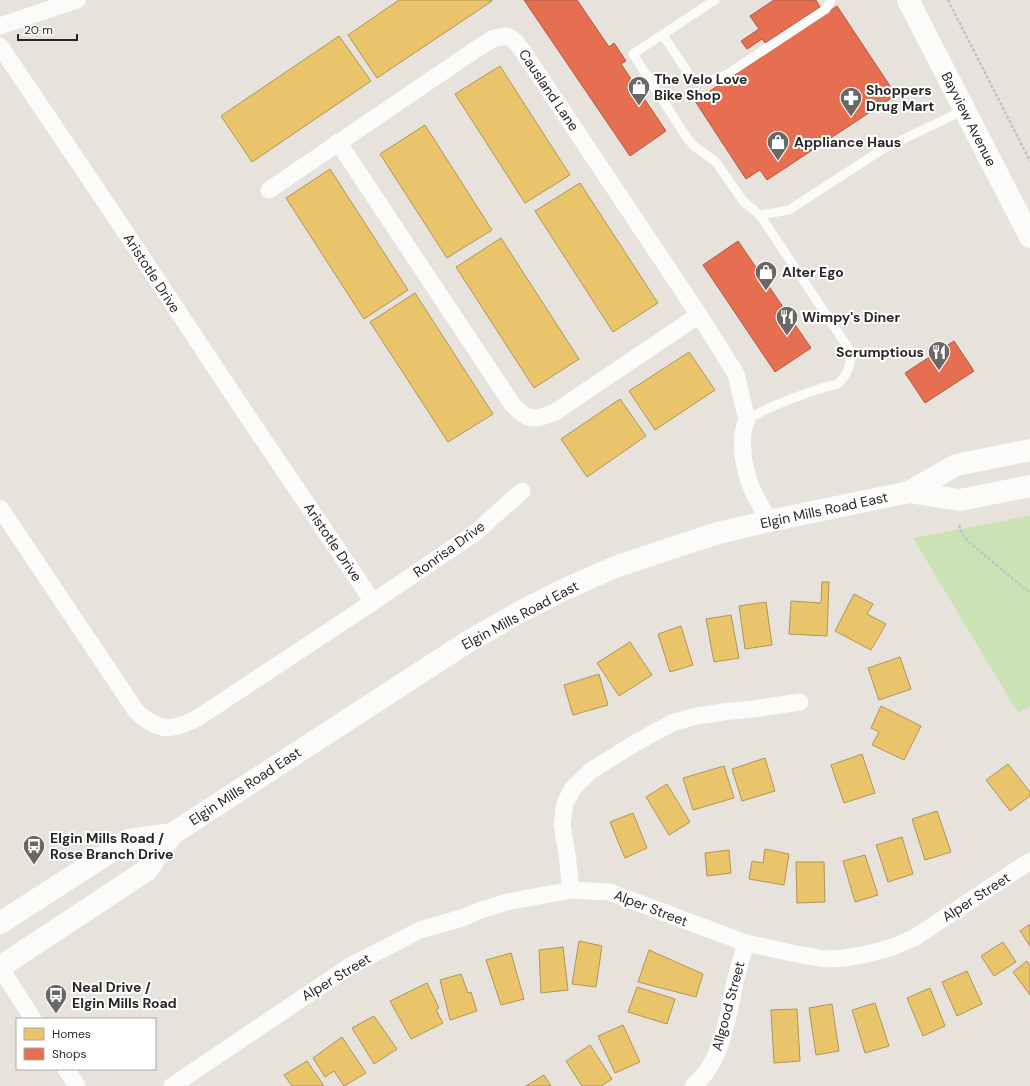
<svg xmlns="http://www.w3.org/2000/svg" width="1030" height="1086" font-family="'DM Sans',sans-serif">
<style>
.green{fill:#cae2b4}
.homes{fill:#e9c46a;stroke:#af9556}
.shops{fill:#e76f51;stroke:#ad5944}
.lines{fill:none;stroke-linecap:round;stroke-linejoin:round}
.path{stroke:#c2c2c1;stroke-width:2.5;stroke-dasharray:3 2;stroke-linecap:butt}
.service{stroke:#fbfbfa;stroke-width:9}
.minor{stroke:#fbfbfa;stroke-width:17}
.secondary{stroke:#fbfbfa;stroke-width:22}
.labels{text-anchor:middle;dominant-baseline:central;stroke-width:4;stroke-linejoin:round;paint-order:stroke}
.poi-label{font-size:14px;font-weight:bold;fill:#272727;stroke:#fff;text-anchor:start}
.street-label{font-size:14px;fill:#272727;stroke:#fff}
</style>
<rect width="100%" height="100%" fill="#e7e2dc"/>
<path class="green" d="M 1030,516 L 1030,706 L 1018,713 L 913,538 Z"/>
<path class="homes" d="M 399,0 L 491,0 L 492,1 L 377,78 L 348,35 Z
M 339,36 L 371,81 L 252,162 L 221,116 Z
M 500,66 L 570,175 L 525,203 L 455,94 Z
M 425,125 L 492,230 L 447,258 L 380,154 Z
M 330,169 L 408,290 L 364,319 L 286,198 Z
M 580,183 L 658,303 L 613,332 L 535,211 Z
M 501,238 L 579,359 L 534,388 L 456,267 Z
M 415,293 L 493,414 L 448,442 L 370,322 Z
M 689,352 L 715,390 L 655,430 L 629,391 Z
M 620,399 L 646,436 L 587,477 L 561,439 Z
M 822,582 L 829,582 L 827,636 L 789,634 L 791,601 L 821,603 Z
M 854,594 L 873,604 L 867,614 L 886,624 L 871,650 L 835,631 Z
M 766,602 L 772,645 L 745,649 L 739,606 Z
M 731,615 L 739,658 L 714,662 L 706,619 Z
M 681,626 L 693,665 L 670,672 L 658,634 Z
M 630,642 L 652,675 L 619,696 L 597,663 Z
M 900,657 L 911,689 L 879,700 L 868,668 Z
M 599,674 L 608,705 L 573,715 L 564,685 Z
M 881,706 L 921,726 L 904,760 L 872,745 L 879,732 L 871,728 Z
M 862,754 L 875,793 L 844,803 L 831,765 Z
M 765,758 L 775,791 L 742,801 L 732,769 Z
M 1008,764 L 1030,792 L 1030,796 L 1010,811 L 986,780 Z
M 724,766 L 734,798 L 693,810 L 683,778 Z
M 667,784 L 690,822 L 669,835 L 646,797 Z
M 937,811 L 951,852 L 925,860 L 912,819 Z
M 633,813 L 647,848 L 625,858 L 610,822 Z
M 902,837 L 913,874 L 888,882 L 876,845 Z
M 765,849 L 789,854 L 784,885 L 749,879 L 752,861 L 763,863 Z
M 729,850 L 731,873 L 707,876 L 705,853 Z
M 865,855 L 878,895 L 855,902 L 843,861 Z
M 796,862 L 824,862 L 825,902 L 797,903 Z
M 1030,924 L 1030,946 L 1020,931 Z
M 579,941 L 602,946 L 596,987 L 572,984 Z
M 1003,942 L 1016,962 L 994,976 L 981,956 Z
M 563,947 L 568,990 L 541,993 L 539,950 Z
M 649,950 L 703,974 L 696,997 L 638,982 Z
M 511,953 L 524,999 L 501,1005 L 486,960 Z
M 1027,961 L 1030,966 L 1030,995 L 1013,972 Z
M 967,971 L 982,1004 L 957,1016 L 942,982 Z
M 461,974 L 468,993 L 471,992 L 477,1011 L 450,1020 L 440,980 Z
M 427,983 L 439,1008 L 436,1010 L 443,1023 L 411,1039 L 390,1001 Z
M 637,987 L 675,999 L 667,1024 L 628,1012 Z
M 930,988 L 945,1026 L 923,1036 L 907,998 Z
M 875,1003 L 889,1046 L 865,1053 L 852,1010 Z
M 832,1004 L 839,1051 L 816,1055 L 809,1008 Z
M 797,1009 L 800,1061 L 774,1063 L 771,1010 Z
M 374,1016 L 397,1049 L 374,1064 L 352,1028 Z
M 623,1025 L 640,1062 L 615,1073 L 598,1036 Z
M 342,1037 L 366,1073 L 344,1086 L 334,1071 L 325,1077 L 313,1058 Z
M 590,1045 L 612,1079 L 601,1086 L 582,1086 L 566,1061 Z
M 307,1061 L 324,1086 L 292,1086 L 284,1075 Z
M 544,1075 L 551,1086 L 526,1086 Z"/>
<path class="shops" d="M 524,0 L 577,0 L 609,47 L 614,43 L 626,61 L 621,64 L 666,131 L 630,156 Z
M 774,0 L 816,0 L 820,7 L 765,43 L 762,39 L 747,49 L 741,41 L 759,29 L 750,16 Z
M 837,6 L 896,95 L 767,180 L 760,170 L 746,179 L 695,101 Z
M 738,241 L 811,348 L 775,372 L 703,265 Z
M 954,341 L 974,371 L 925,403 L 905,373 Z"/>
<g class="lines">
<path class="path" d="M 948,0 L 1030,161
M 959,525 L 962,534 L 970,543 L 1030,593"/>
<path class="service" d="M 715,0 L 633,54 L 687,138 L 694,146 L 716,162 L 743,201 L 760,215
M 663,35 L 690,76 C 702,84 714,80 726,75 L 826,9 L 831,0
M 747,420 C 763,409 781,403 799,396 C 812,391 824,387 838,384 C 848,374 853,363 849,349 L 760,215 L 789,210 L 883,149 L 964,110"/>
<path class="minor" d="M 0,26 L 77,0
M 0,46 L 114,215 L 244,411 L 373,602
M 338,142 L 512,404 C 528,421 533,421 555,412 L 699,315
M 269,190 L 475,50 L 494,38 L 507,36 L 515,41 L 524,53 L 699,315 L 736,374 L 747,420 C 739,436 743,461 748,478 C 751,491 763,509 769,521
M 0,508 L 136,711 C 158,732 173,732 199,717 L 373,602 L 475,533 L 522,491
M 571,890 L 567,854 L 562,825 L 565,803 L 573,788 L 592,770 L 637,742 L 674,722 L 697,716 L 723,712 L 753,709 L 800,702
M 0,967 L 33,1019
M 66,1069 L 77,1086
M 172,1086 L 350,966 L 420,930 L 462,918 L 481,910 L 507,902 L 571,890 L 609,892 L 746,943 L 792,953 L 824,959 L 844,958 L 863,955 L 890,948 L 914,938 L 1030,861
M 693,1086 C 722,1063 728,1016 735,982 C 738,969 742,956 746,943"/>
<path class="secondary" d="M 908,0 L 1030,237
M 909,492 L 960,500 L 1030,486
M 0,923 L 129,840 L 172,834
M 0,967 L 147,870 L 172,834 L 469,641 L 518,613 L 561,591 L 615,567 L 678,546 L 718,533 L 769,521 L 909,492 L 956,465 L 1030,450"/>
</g>
<defs>
<g id="shop-pin" transform="scale(1.15)"><path d="M0 17L-7.5 6A9.5 9.5 0 1 1 7.5 6Z" fill="#6a6866" stroke="#fff"/><path d="M-5-2.5h2.3a2.7 3.5 0 0 1 5.4 0H5L5.5 6h-11ZM-1.5-2.5h3a1.5 2.3 0 0 0-3 0Z" fill="#fff"/></g>
<g id="pharmacy-pin" transform="scale(1.15)"><path d="M0 17L-7.5 6A9.5 9.5 0 1 1 7.5 6Z" fill="#6a6866" stroke="#fff"/><path d="M-2-6h4v4h4v4h-4v4h-4v-4h-4v-4h4Z" fill="#fff"/></g>
<g id="restaurant-pin" transform="scale(1.15)"><path d="M0 17L-7.5 6A9.5 9.5 0 1 1 7.5 6Z" fill="#6a6866" stroke="#fff"/><path d="M-5-6h1v4h1v-4h1v4h1v-4h1v5L-1.5 .5V6h-2V.5L-5-1ZM5-6V6H3V1.5H1.5Q1.5-4 5-6Z" fill="#fff"/></g>
<g id="bus-pin" transform="scale(1.15)"><path d="M0 17L-7.5 6A9.5 9.5 0 1 1 7.5 6Z" fill="#6a6866" stroke="#fff"/><path d="M-5-6H5V4H4V6H2V4H-2V6H-4V4H-5ZM-3.5-4V0h7V-4ZM-3.5 1.2v1.5H-2V1.2ZM2 1.2v1.5H3.5V1.2Z" fill="#fff"/></g>
</defs>
<g fill-rule="evenodd">
<use href="#shop-pin" x="639" y="87"/>
<use href="#pharmacy-pin" x="851" y="98"/>
<use href="#shop-pin" x="778" y="142"/>
<use href="#shop-pin" x="766" y="272"/>
<use href="#restaurant-pin" x="787" y="317"/>
<use href="#restaurant-pin" x="939" y="352"/>
<use href="#bus-pin" x="34" y="846"/>
<use href="#bus-pin" x="56" y="995"/>
</g>
<g class="labels">
<g class="poi-label">
<text x="654" y="79">The Velo Love<tspan x="654" dy="16">Bike Shop</tspan></text>
<text x="866" y="90">Shoppers<tspan x="866" dy="16">Drug Mart</tspan></text>
<text x="794" y="142">Appliance Haus</text>
<text x="782" y="272">Alter Ego</text>
<text x="802" y="317">Wimpy's Diner</text>
<text x="924" y="352" text-anchor="end">Scrumptious</text>
<text x="50" y="838">Elgin Mills Road /<tspan x="50" dy="16">Rose Branch Drive</tspan></text>
<text x="72" y="987">Neal Drive /<tspan x="72" dy="16">Elgin Mills Road</tspan></text>
</g>
<g class="street-label">
<text transform="translate(549 90) rotate(56)">Causland Lane</text>
<text transform="translate(969 119) rotate(63)">Bayview Avenue</text>
<text transform="translate(152 273) rotate(57)">Aristotle Drive</text>
<text transform="translate(824 510) rotate(-12)">Elgin Mills Road East</text>
<text transform="translate(333 542) rotate(56)">Aristotle Drive</text>
<text transform="translate(449 549) rotate(-36)">Ronrisa Drive</text>
<text transform="translate(520 615) rotate(-28)">Elgin Mills Road East</text>
<text transform="translate(245 786) rotate(-33)">Elgin Mills Road East</text>
<text transform="translate(976 897) rotate(-33)">Alper Street</text>
<text transform="translate(651 908) rotate(21)">Alper Street</text>
<text transform="translate(336 977) rotate(-31)">Alper Street</text>
<text transform="translate(728 1006) rotate(-75)">Allgood Street</text>
</g>
</g>
<rect x="16" y="1018" width="140" height="52" fill="#ffffff" stroke="#a9a9a9"/>
<rect x="24" y="1028" width="20" height="12" fill="#e9c46a" stroke="#a9a9a9"/>
<text x="52" y="1038" font-size="12" fill="#272727">Homes</text>
<rect x="24" y="1048" width="20" height="12" fill="#e76f51" stroke="#a9a9a9"/>
<text x="52" y="1058" font-size="12" fill="#272727">Shops</text>
<path d="M18 34v6h59v-6" fill="none" stroke="#272727" stroke-width="2"/>
<text x="24" y="34" font-size="12" fill="#272727" stroke="#ffffff" stroke-width="3" paint-order="stroke">20 m</text>
</svg>
